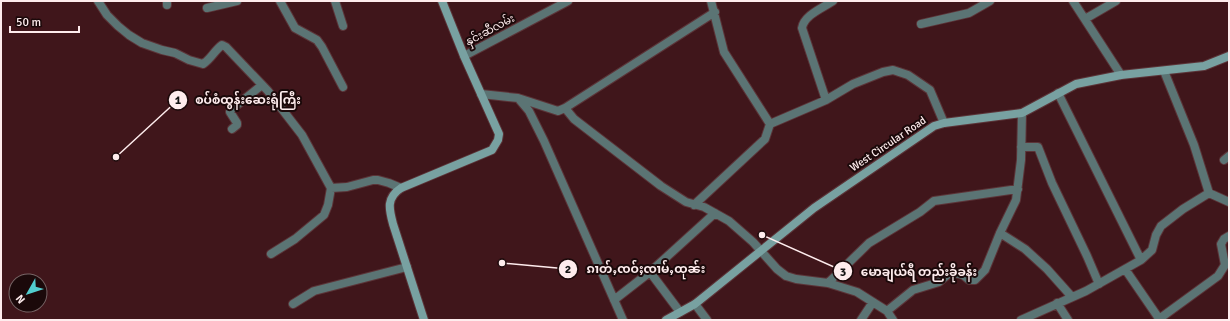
<svg xmlns="http://www.w3.org/2000/svg" width="1230" height="321" font-family="Signika,'Noto Sans Myanmar',sans-serif">
<style>
.lines{fill:none;stroke-linecap:round;stroke-linejoin:round}
.street-casing{stroke:#5b3438;stroke-width:10}
.secondary-casing{stroke:#5b3438;stroke-width:10}
.street{stroke:#5b7474;stroke-width:8}
.secondary{stroke:#78a1a1;stroke-width:8}
.labels{text-anchor:middle;dominant-baseline:central;stroke-width:4;stroke-linejoin:round;paint-order:stroke}
.street-label{font-size:11px;fill:#feeced;stroke:#1b090a}
.leader{fill:none;stroke:#feeced;stroke-width:1.5}
.callout-dot{fill:#feeced;stroke:#1b090a;stroke-width:1.5}
.mark-label{font-size:12px;text-anchor:middle;font-weight:bold;fill:#111}
.callout-label{font-size:12px;text-anchor:middle;font-weight:bold;fill:#feeced;stroke:#1b090a;stroke-width:4;stroke-linejoin:round;paint-order:stroke}
</style>
<rect width="100%" height="100%" fill="#40161b"/>
<g class="lines">
<g class="street-casing">
<path id="street" d="M 98,1 L 107,15 L 118,26 L 129,35 L 142,43 L 162,50 L 175,53 L 189,60 L 203,64 C 211,59 214,51 222,45 L 226,47 L 268,91 L 302,135 L 331,188 L 347,187 L 373,180 L 378,180 L 389,183 L 401,188
M 280,1 L 295,28 L 317,40 L 322,47 L 343,87
M 335,1 L 343,26
M 711,1 L 724,52 L 770,124
M 1073,1 L 1121,75
M 167,5 L 167,1
M 207,8 L 237,1
M 1085,19 L 1116,1
M 921,24 L 969,13 L 990,1
M 464,56 L 568,1
M 1164,71 L 1194,145 L 1209,193 L 1229,202
M 1058,93 L 1141,260
M 481,94 L 518,98 L 529,111 L 544,141 L 623,320
M 518,98 L 558,111 L 565,108 L 574,119 L 661,186 L 686,202 L 704,207 L 729,221 L 753,242 L 777,269 L 786,276 L 796,279 L 828,283 L 857,292 L 887,311 L 893,320
M 826,100 L 802,28 C 804,15 823,8 833,1
M 565,108 L 715,12
M 232,129 L 237,125 L 237,123 L 230,112 L 232,109 L 262,85
M 1021,147 L 1038,147 L 1052,183 L 1087,256 L 1099,284
M 1224,160 L 1229,156
M 694,205 L 765,139 L 770,124 L 826,100 L 853,84 L 883,72 L 893,70 L 908,75 L 930,90 L 944,123
M 1000,233 L 1025,249 L 1047,269 L 1072,297
M 271,254 L 295,239 L 324,215 L 328,205 L 331,188
M 1125,269 L 1160,320
M 650,272 L 680,312
M 828,283 L 869,243 L 920,212 L 934,201 L 1018,189
M 614,300 L 650,272 L 715,213
M 1057,303 L 1068,320
M 293,304 L 314,291 L 407,267
M 695,304 L 707,320
M 887,311 L 913,290 L 939,282 L 951,272 L 963,275 L 969,280 L 975,280 L 985,270 L 1000,233 L 1016,200 L 1021,160 L 1022,113
M 1159,319 L 1218,276 L 1225,265 L 1221,244 L 1224,239 L 1229,236
M 861,320 L 873,302
M 1021,320 L 1086,291 L 1141,260 L 1152,250 L 1156,235 L 1161,226 L 1183,209 L 1209,193"/>
</g>
<g class="secondary-casing">
<path id="secondary" d="M 424,320 L 393,224 C 389,209 386,198 401,188 L 492,150 L 498,140 L 499,134 L 464,56 L 442,1
M 666,320 L 695,304 L 814,208 L 934,126 L 944,123 L 1022,113 L 1076,84 L 1121,75 L 1204,66 L 1229,56"/>
</g>
<use href="#street" class="street"/>
<use href="#secondary" class="secondary"/>
</g>
<g class="labels">
<g class="street-label">
<text transform="translate(490 30) rotate(-28)">နှင်းဆီလမ်း</text>
<text transform="translate(888 144) rotate(-34)">West Circular Road</text>
</g>
</g>
<path class="leader" d="M116 157L178 100M502 263L568 269M762 235L843 271"/>
<g class="callout-dot">
<circle cx="116" cy="157" r="4"/>
<circle cx="502" cy="263" r="4"/>
<circle cx="762" cy="235" r="4"/>
<circle cx="178" cy="100" r="10"/>
<circle cx="568" cy="269" r="10"/>
<circle cx="843" cy="271" r="10"/>
</g>
<g class="mark-label">
<text x="178" y="104">1</text>
<text x="568" y="273">2</text>
<text x="843" y="276">3</text>
</g>
<g class="callout-label">
<text x="248" y="104">စပ်စံထွန်းဆေးရုံကြီး</text>
<text x="646" y="273">ၵၢတ်ႇၸဝ်ႈၸၢမ်ႇထုၼ်း</text>
<text x="919" y="276">မောချယ်ရီ တည်းခိုခန်း</text>
</g>
<rect width="1230" height="321" fill="none" stroke="#feeced" stroke-width="4"/>
<g transform="translate(28 293) rotate(231)"><circle r="19" fill="#1b090a" stroke="#766465"/>
<path d="M0-3L7 15L0 10L-7 15Z" fill="#52cdce"/>
<text y="-6" font-size="11" font-weight="bold" text-anchor="middle" fill="#feeced">N</text>
</g>
<path d="M10 26v6h69v-6" fill="none" stroke="#feeced" stroke-width="2"/>
<text x="16" y="26" font-size="12" fill="#feeced" stroke="#1b090a" stroke-width="3" paint-order="stroke">50 m</text>
</svg>
